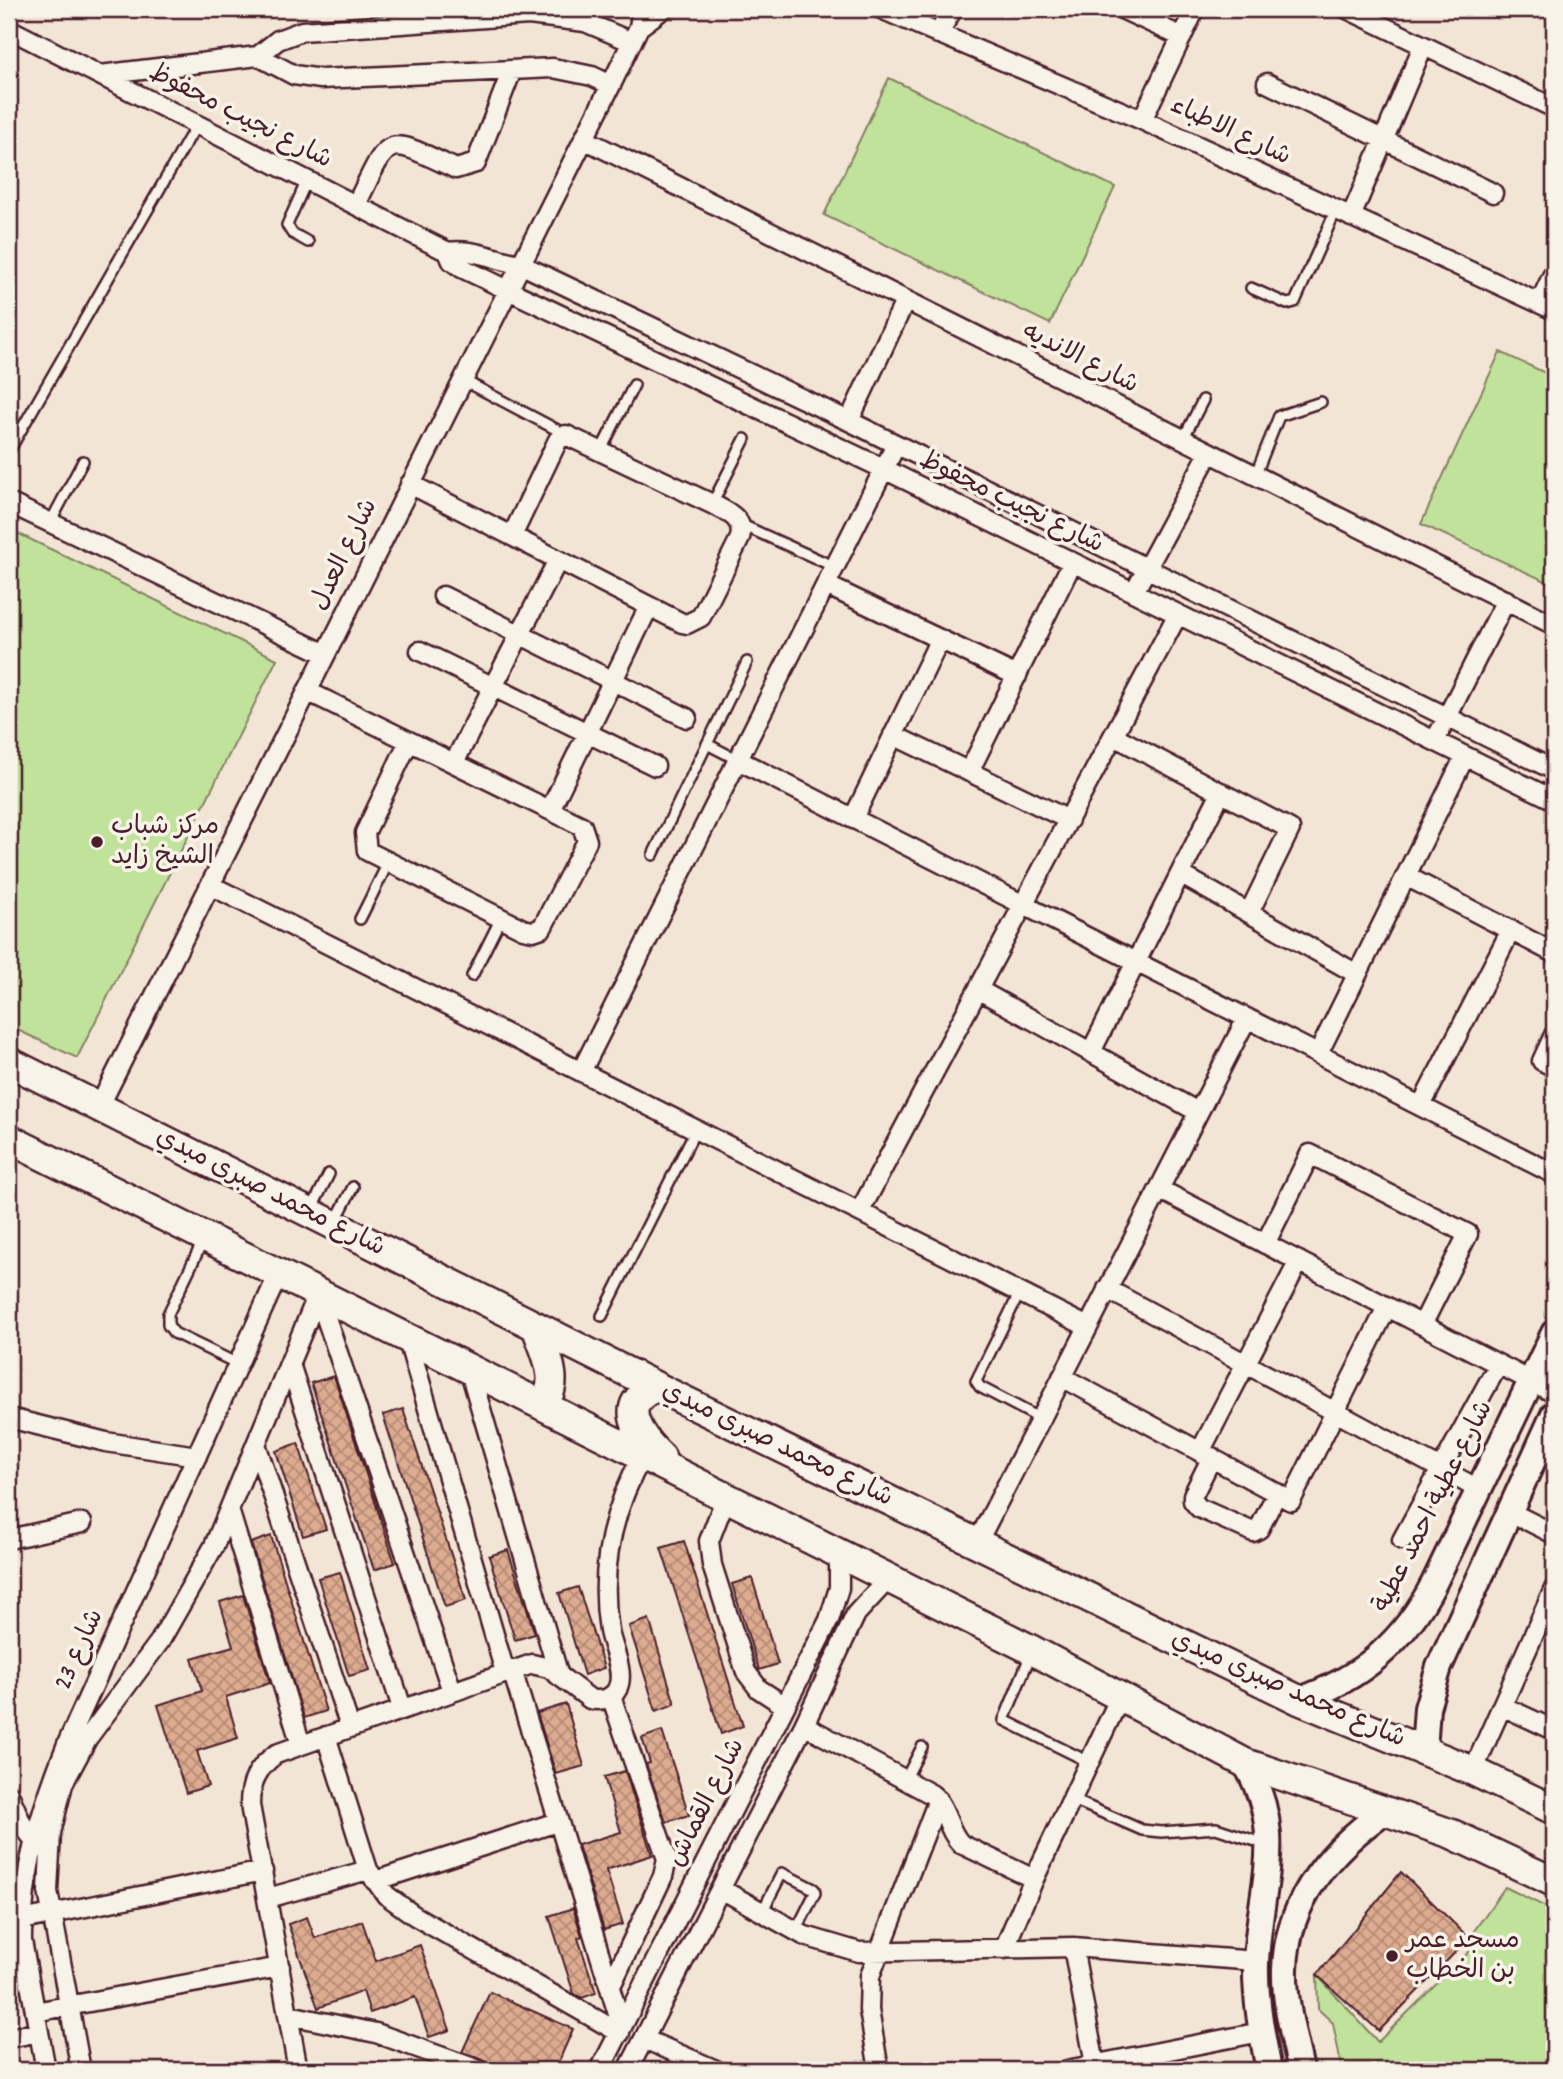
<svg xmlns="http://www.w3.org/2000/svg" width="1563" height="2079" font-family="Dekko,'Playpen Sans Arabic',sans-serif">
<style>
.green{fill:#c0e29b;stroke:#858063;stroke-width:2}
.building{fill:url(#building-cross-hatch);stroke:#4a1f2b;stroke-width:2}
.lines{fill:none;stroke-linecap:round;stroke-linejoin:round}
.lane-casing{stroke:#4a1f2b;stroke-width:14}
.street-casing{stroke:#4a1f2b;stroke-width:23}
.secondary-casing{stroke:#4a1f2b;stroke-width:30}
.primary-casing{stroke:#4a1f2b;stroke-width:33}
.lane{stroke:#f7f3e8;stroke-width:9}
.street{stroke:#f7f3e8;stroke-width:18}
.secondary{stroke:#f7f3e8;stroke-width:24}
.primary{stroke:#f7f3e8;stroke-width:28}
.poi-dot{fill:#4a1f2b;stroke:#f7f3e8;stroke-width:2.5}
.labels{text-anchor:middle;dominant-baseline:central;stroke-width:7;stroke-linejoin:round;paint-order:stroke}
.street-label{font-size:26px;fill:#4a1f2b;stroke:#f7f3e8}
.poi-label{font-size:26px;fill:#4a1f2b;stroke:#f7f3e8;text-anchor:start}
</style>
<defs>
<pattern id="building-cross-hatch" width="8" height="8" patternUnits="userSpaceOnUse" patternTransform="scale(1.75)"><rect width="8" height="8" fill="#ddab90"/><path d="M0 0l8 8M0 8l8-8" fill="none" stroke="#b58b76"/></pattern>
</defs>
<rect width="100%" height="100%" fill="#f2e5d6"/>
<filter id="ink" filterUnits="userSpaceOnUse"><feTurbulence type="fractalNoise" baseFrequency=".0143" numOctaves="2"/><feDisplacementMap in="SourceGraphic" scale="14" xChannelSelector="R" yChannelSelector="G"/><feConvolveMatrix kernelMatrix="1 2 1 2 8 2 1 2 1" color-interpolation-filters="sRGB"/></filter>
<g filter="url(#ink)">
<path class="green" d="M 889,78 L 1115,187 L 1050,324 L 824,215 Z
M 1500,352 L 1554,377 L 1554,585 L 1421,524 Z
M 9,529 L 277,659 L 77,1058 L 9,1026 Z
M 1505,1887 L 1554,1911 L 1554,2070 L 1342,2070 L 1333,2023 L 1318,2009 L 1317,1975 L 1378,2042 L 1477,1944 L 1474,1931 Z"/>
<path class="building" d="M 334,1376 L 395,1563 L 374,1570 L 311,1383 Z
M 403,1409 L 466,1600 L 445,1607 L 383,1415 Z
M 298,1443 L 326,1529 L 303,1536 L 276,1451 Z
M 271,1536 L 326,1711 L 304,1718 L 251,1543 Z
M 684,1541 L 743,1726 L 721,1734 L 661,1548 Z
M 508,1550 L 535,1634 L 515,1640 L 489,1556 Z
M 340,1572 L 370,1670 L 349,1676 L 318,1578 Z
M 752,1578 L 778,1664 L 759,1670 L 732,1584 Z
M 578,1587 L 604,1668 L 584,1675 L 559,1593 Z
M 243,1595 L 270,1683 L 226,1697 L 238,1738 L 197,1751 L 208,1786 L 186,1793 L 158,1705 L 202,1691 L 192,1658 L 233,1646 L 220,1602 Z
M 649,1619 L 675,1704 L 656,1711 L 629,1626 Z
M 566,1704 L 584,1766 L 556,1774 L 537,1713 Z
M 662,1731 L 689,1815 L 666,1822 L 646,1764 L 650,1763 L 642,1738 Z
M 625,1771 L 652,1855 L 606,1870 L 623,1924 L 604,1930 L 578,1845 L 621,1832 L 604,1777 Z
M 1401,1872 L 1469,1938 L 1379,2031 L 1317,1975 Z
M 573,1908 L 582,1936 L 578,1938 L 596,1993 L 582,1998 L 574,1994 L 549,1916 Z
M 307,1917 L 315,1938 L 362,1921 L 376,1961 L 420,1945 L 450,2030 L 429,2037 L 415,1997 L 370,2013 L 363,1991 L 318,2008 L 288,1924 Z
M 490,1992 L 573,2029 L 555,2070 L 497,2070 L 483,2060 L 462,2052 Z"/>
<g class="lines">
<g class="lane-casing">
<path id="lane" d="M 307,180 L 287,225 L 292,233 L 308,242
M 1251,288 L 1287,304 L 1295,302 L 1336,210
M 463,380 L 565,434
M 1183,439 L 1203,400
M 601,450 L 634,385
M 9,451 L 197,124
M 1255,476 L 1279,416 L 1321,402
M 712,504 L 745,439
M 50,523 L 83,461
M 740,524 L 835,567
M 707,744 L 738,760
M 653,855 L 747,662
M 360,919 L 388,863
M 472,976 L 501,918
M 311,1210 L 329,1174
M 336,1220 L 353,1187
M 203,1241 L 168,1314 L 168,1325 L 174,1333 L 238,1364
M 1020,1292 L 976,1381 L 980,1387 L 1041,1419
M 602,1316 L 696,1129
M 1031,1654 L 1004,1720 L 1089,1762
M 905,1780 L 922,1747
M 1071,1799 L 1142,1830 L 1161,1832 L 1216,1828 L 1265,1844
M 762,1912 L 782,1873 L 814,1889 L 815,1893 L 796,1931"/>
</g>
<g class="street-casing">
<path id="street" d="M 881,9 L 1142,120 L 1554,310
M 1122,9 L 1182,37
M 1347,9 L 1554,108
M 639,27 L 663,9
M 9,29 L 448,252 C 472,248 496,260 520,264 L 849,421 L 1554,770
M 938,34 L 953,9
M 258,56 L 294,75 L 321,79 L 553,68 L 592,76 L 611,85
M 100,75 L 258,56 L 278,40 L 302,31 L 529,15 L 585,22 L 632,42
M 1267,83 L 1493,193
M 1142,120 L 1195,9
M 584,139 L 1554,625
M 356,205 C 391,133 383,135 456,169 L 476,163 L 512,70
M 1351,217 L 1423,46
M 448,252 L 452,261 L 462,268 L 884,469 L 1554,800
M 1540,302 L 1554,272
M 849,421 L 905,301
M 410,484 L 682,623 L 687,624 L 701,617 L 740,538 C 745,518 727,512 712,504 L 566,435 L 558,440 L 512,536
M 9,503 L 326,654
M 826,585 L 1017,676
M 1134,592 L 1209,453
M 443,596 L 687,718
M 420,651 L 655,766
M 307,691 L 582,826 L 587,841 L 542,928 L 533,931 L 523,929 L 367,851 L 365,833 L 409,741
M 893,735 L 1069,820
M 1114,736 L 1290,829 L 1249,913
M 1435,741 L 1506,600
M 738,760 L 1554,1174
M 454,763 L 558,560
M 969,772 L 1072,563
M 550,810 L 649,606
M 853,819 L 940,639
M 1180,874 L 1357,974
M 1406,876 L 1554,953
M 210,885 L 1088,1327
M 979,990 L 1198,1112
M 1554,1035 L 1542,1061 L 1554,1067
M 1091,1052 L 1221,792
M 1318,1054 L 1465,756
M 581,1072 L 896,445
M 1421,1106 L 1511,930
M 99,1107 L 611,85 L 639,27 L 642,9
M 1159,1189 L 1554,1393
M 860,1211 L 1178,614
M 1265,1244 L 1310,1154 L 1468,1234 L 1422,1325
M 1107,1289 L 1480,1490
M 318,1294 L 452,1691
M 407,1337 L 505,1672
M 290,1364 L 402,1708
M 469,1368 L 559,1676
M 1062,1377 L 1291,1501 L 1387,1307
M 9,1418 L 106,1442 L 197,1456
M 257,1447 L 350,1727
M 1200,1452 L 1299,1261
M 1212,1457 L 1193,1495 L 1193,1501 L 1199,1508 L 1253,1532 L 1259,1529 L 1277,1493
M 726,1497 L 709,1541 L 712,1565 L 746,1672 L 759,1689 L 785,1706
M 1508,1511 L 1554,1534
M 230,1513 L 301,1745
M 9,1539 L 82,1523
M 1402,1540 L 1498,1365
M 977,1543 L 1247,1018
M 512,1670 L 622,2027
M 1502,1706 L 1554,1730
M 804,1725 L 931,1794 C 948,1807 946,1829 961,1844 L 1034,1879
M 326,1736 L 368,1870 L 386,1895 L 415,1916 L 620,2033
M 1473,1771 L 1554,1589
M 9,1794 L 22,1824 L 40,1848
M 375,1881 L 557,1822
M 721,1889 L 805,1936 L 859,1952 L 1073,1947 L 1256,1961
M 268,1898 L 368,1870
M 22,1920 L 263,1871
M 1073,1947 L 1096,2070
M 1004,1949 L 1034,1879 L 1121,1695
M 610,1988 L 663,1876 L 667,1859 L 611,1696
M 35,2012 L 280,1967
M 289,2015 L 376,2033 L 479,2070
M 9,2038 L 39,2032
M 644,2039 L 716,2070
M 46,2070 L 22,1941 C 21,1872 42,1807 67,1744 L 279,1273
M 81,2070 L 48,1891 L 51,1833 L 63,1784 L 87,1739 L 160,1641 L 214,1546 L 318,1294
M 298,2070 L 250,1805 C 250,1782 258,1767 276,1754 L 532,1664 L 549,1668 L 590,1699 C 602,1702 616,1698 619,1684 C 623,1668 612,1647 609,1631 C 599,1568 612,1510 643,1455
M 600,2070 L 829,1620 L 839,1588 L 839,1553
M 628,2070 L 804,1725 L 856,1614 L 889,1578
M 879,2070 L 869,2010 L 870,1976 L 938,1800
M 1067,2070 L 1261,2032"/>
</g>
<g class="secondary-casing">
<path id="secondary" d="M 1299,1700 C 1361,1679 1404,1642 1434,1583 L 1554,1333
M 1424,1750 L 1427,1708 L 1439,1667 L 1554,1414
M 1245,1763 C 1288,1835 1259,1886 1256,1963 C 1255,1999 1262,2035 1269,2070
M 1301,2070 C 1294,2037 1284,2003 1285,1969 C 1287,1899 1331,1849 1385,1811"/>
</g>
<g class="primary-casing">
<path id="primary" d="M 9,1062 L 673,1395 L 1299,1700 L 1473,1771 L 1554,1810
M 9,1139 L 1032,1650 L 1245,1763 L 1452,1834 L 1554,1882
M 536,1326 C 544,1350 563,1383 542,1404
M 657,1387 C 614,1403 639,1436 661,1457"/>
</g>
<use href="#lane" class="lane"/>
<use href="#street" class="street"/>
<use href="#secondary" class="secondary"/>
<use href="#primary" class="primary"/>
</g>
</g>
<g class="poi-dot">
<circle cx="97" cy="842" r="7"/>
<circle cx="1392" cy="1956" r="7"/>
</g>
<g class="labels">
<g class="street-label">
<text transform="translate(240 117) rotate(27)">شارع نجيب محفوظ</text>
<text transform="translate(1230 132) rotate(25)">شارع الاطباء</text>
<text transform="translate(1080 359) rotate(27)">شارع الانديه</text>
<text transform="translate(1011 503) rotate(26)">شارع نجيب محفوظ</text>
<text transform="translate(345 555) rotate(-64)">شارع العدل</text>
<text transform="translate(270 1193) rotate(27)">شارع محمد صبرى مبدي</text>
<text transform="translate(777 1445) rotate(26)">شارع محمد صبرى مبدي</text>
<text transform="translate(1434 1507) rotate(-63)">شارع عطية احمد عطية</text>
<text transform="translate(80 1650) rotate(-66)">شارع 23</text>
<text transform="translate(1288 1690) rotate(24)">شارع محمد صبرى مبدي</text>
<text transform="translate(707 1803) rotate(-63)">شارع القماش</text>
</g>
<g class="poi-label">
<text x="111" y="827">مركز شباب<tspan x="111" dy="30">الشيخ زايد</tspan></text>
<text x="1406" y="1941">مسجد عمر<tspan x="1406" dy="30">بن الخطاب</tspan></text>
</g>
</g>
<rect width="1563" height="2079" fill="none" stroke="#f7f3e8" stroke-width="35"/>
<rect x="18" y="18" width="1528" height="2044" fill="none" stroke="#4a1f2b" stroke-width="2.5" filter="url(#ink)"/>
</svg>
